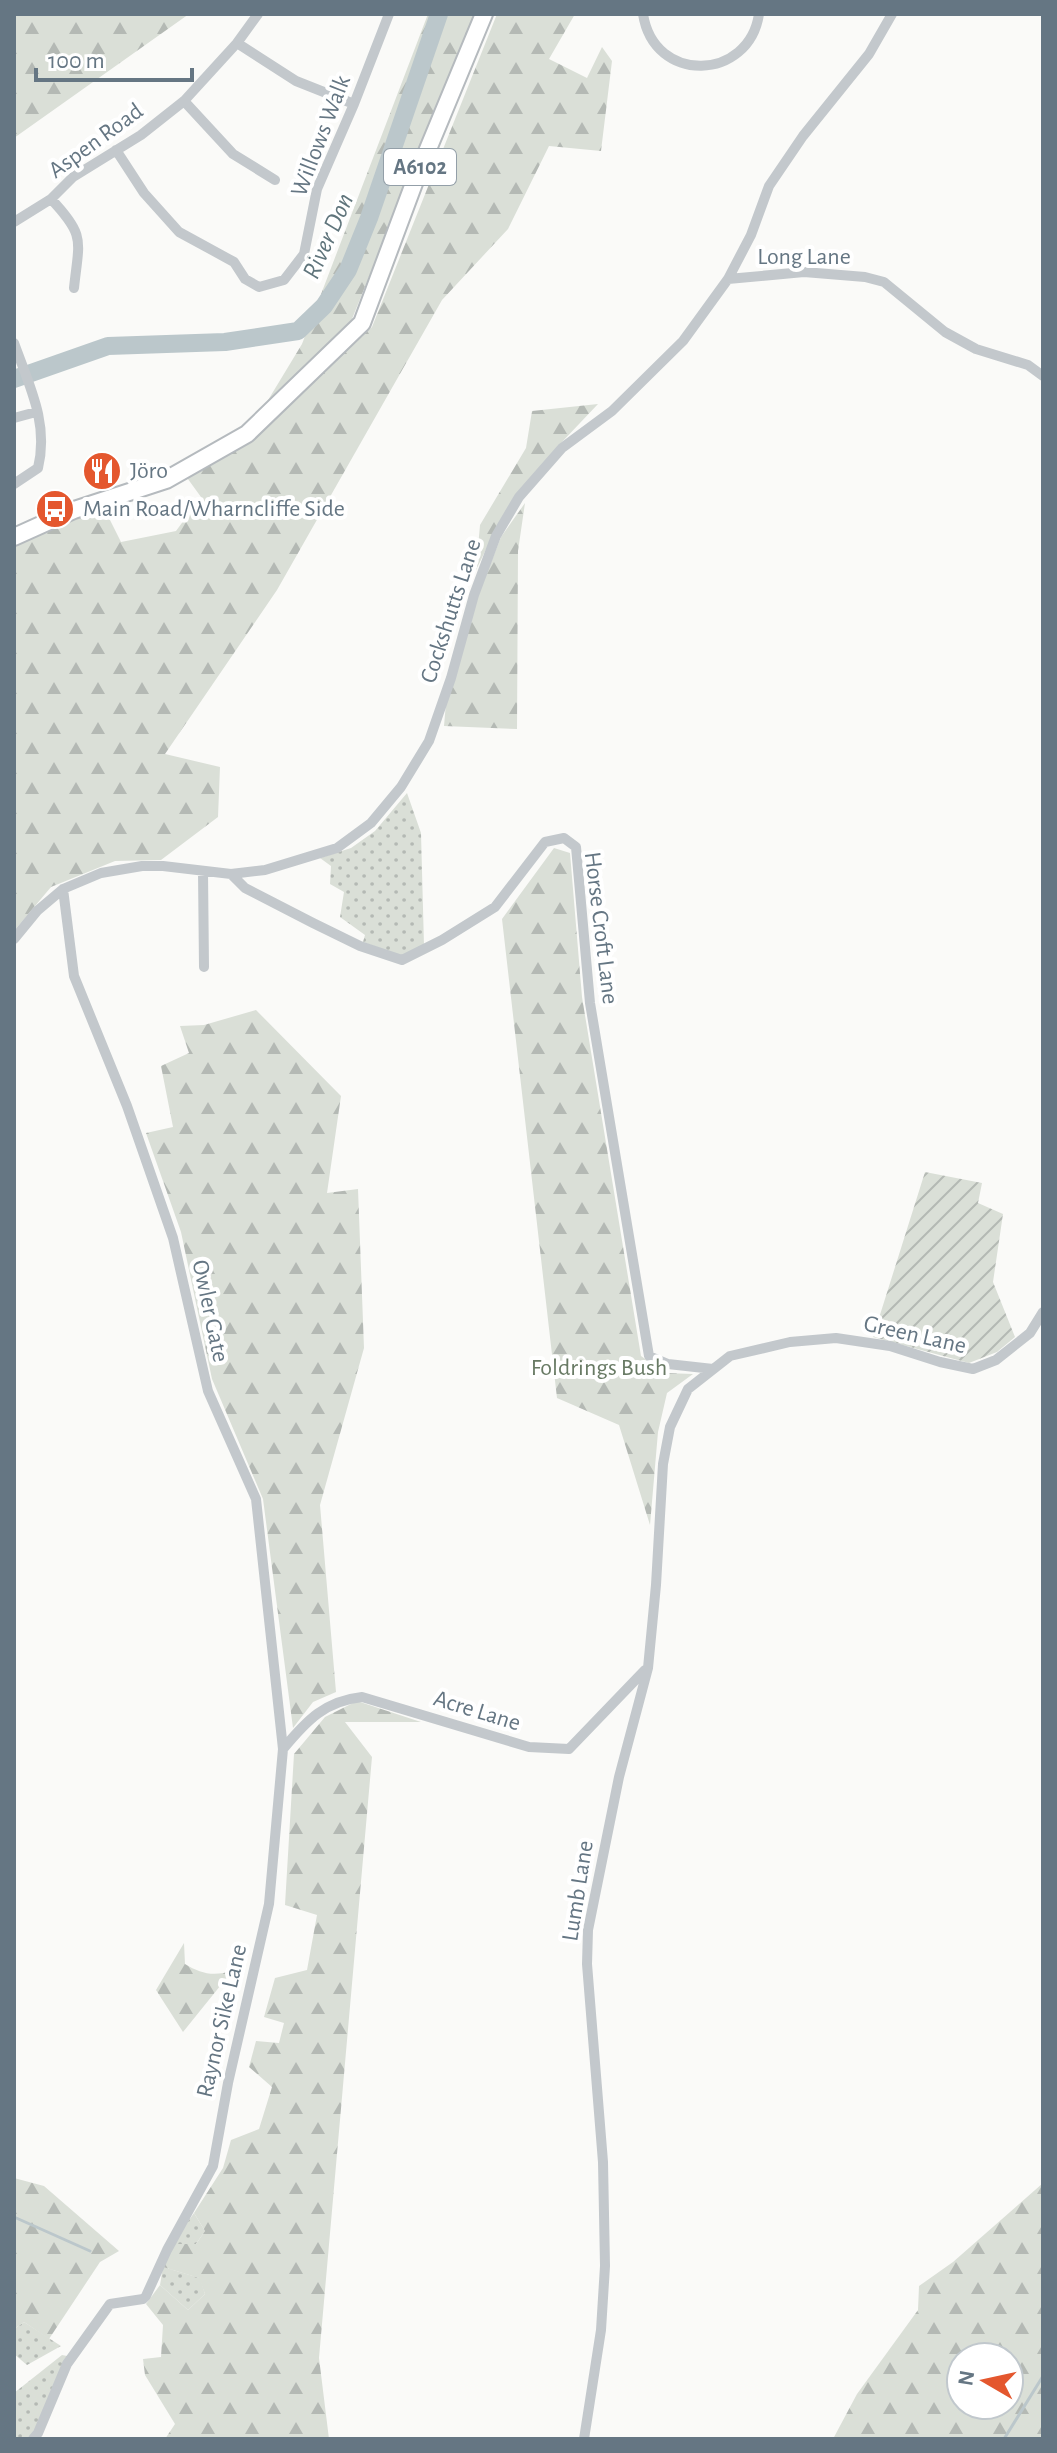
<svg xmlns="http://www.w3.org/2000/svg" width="1057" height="2453" font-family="'Alegreya Sans',sans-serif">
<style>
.grass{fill:url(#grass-dots)}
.forest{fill:url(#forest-firs);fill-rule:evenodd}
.garden{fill:url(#garden-furrows)}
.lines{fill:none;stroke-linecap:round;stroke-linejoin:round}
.stream{stroke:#bbc7cb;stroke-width:3}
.river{stroke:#bbc7cb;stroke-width:18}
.primary-casing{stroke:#b5babe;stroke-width:20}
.street{stroke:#c3c8cc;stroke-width:10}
.primary{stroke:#fff;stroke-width:16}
.labels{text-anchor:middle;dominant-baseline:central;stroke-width:8;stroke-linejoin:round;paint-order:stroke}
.shield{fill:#fff;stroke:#939fa8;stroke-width:2}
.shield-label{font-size:22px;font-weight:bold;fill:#657683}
.street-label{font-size:24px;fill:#657683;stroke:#fff}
.poi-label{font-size:24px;fill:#657683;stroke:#fff;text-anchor:start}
.park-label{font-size:24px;fill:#687a64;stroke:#fff}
.water-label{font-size:26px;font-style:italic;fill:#60757c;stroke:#fff}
</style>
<defs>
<pattern id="grass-dots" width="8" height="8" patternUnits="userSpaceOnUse" patternTransform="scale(2)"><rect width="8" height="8" fill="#dadfd7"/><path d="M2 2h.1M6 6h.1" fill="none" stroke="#b4b9b4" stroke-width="1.8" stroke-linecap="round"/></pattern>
<pattern id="forest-firs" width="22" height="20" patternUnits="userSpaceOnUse" patternTransform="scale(2)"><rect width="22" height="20" fill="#dadfd7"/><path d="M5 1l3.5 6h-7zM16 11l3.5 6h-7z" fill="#b4b9b4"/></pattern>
<pattern id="garden-furrows" width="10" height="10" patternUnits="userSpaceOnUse" patternTransform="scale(2)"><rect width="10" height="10" fill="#dadfd7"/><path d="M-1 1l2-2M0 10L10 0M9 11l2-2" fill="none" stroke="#b4b9b4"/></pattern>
</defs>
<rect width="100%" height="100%" fill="#fafaf8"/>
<path class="grass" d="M 407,793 L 421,833 L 424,946 L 402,956 L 363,942 L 365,935 L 340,917 L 344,892 L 330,884 L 331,866 L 320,858 L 351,848 L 375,831 Z
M 194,2213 L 205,2231 L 196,2244 L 172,2244 Z
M 163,2267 L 200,2278 L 205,2294 L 188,2310 L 160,2285 Z
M 24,2322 L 61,2346 L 27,2365 L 14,2354 L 14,2329 Z
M 62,2355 L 67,2356 L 37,2430 L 27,2439 L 14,2439 L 14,2393 Z"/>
<path class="forest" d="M 14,14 L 189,14 L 14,138 Z
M 428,14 L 475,14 L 352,319 L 256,420 L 302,344 Z
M 497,14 L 575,14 L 549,59 L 587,78 L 602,47 L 612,61 L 601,151 L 549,146 L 508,229 L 442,300 L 277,590 L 165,754 L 220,767 L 218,817 L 161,860 L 115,861 L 51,887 L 14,931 L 14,543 L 95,507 L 108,516 L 121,542 L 176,531 L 201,497 L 185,475 L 253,437 L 372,327 Z
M 598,404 L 561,443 L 495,531 L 476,570 L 480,525 L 526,448 L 532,411 Z
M 525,503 L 518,551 L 517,729 L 444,726 L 446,703 L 476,600 L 501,537 Z
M 554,848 L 570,853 L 582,997 L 641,1356 L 665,1373 L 693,1374 L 667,1393 L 658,1432 L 650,1525 L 619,1425 L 557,1398 L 502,919 Z
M 256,1010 L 341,1096 L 327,1193 L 358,1189 L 364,1348 L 320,1505 L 336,1692 L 313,1702 L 293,1728 L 263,1499 L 212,1379 L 181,1232 L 146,1133 L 173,1127 L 161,1066 L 189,1053 L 180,1026 L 204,1025 Z
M 357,1701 L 421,1722 L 345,1722 L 372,1757 L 319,2358 L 329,2439 L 165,2439 L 175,2424 L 145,2375 L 143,2359 L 161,2357 L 163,2325 L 146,2304 L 160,2285 L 188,2310 L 205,2294 L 199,2278 L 163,2267 L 172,2244 L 196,2244 L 205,2231 L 194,2213 L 223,2168 L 231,2140 L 259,2129 L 272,2087 L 249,2067 L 256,2041 L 279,2043 L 284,2023 L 264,2017 L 275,1978 L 307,1970 L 317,1915 L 285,1905 L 294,1754 L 325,1717 Z
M 184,1943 L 185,1964 C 201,1974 215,1977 233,1970 L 183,2032 L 156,1990 Z
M 14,2178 L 44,2186 L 119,2251 L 100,2262 L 49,2339 L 24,2322 L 14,2329 Z
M 1043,2183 L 1043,2439 L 833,2439 L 857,2394 L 918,2310 L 919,2286 L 953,2262 ZM 961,2357 L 1009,2357 L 1009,2405 L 961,2405 Z"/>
<path class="garden" d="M 925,1172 L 982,1183 L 978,1203 L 1003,1214 L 993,1282 L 1015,1337 L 997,1352 L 969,1363 L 873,1337 Z"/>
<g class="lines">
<path class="stream" d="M 14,2217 L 90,2251
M 1004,2439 L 1043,2376"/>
<path class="river" d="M 14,379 L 108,346 L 225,342 L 298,331 L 324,306 L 348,270 L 369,218 L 439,14"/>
<g class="primary-casing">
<path id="primary" d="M 14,537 L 74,510 L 166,480 L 247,434 L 362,323 L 416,178 L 484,14"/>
</g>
<path class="street" d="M 643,14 C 654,85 749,81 759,14
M 237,43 L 296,81 L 354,104
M 184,101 L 233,154 L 275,180
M 116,150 L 144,193 L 179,232 L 234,262 L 245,279 L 259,287 L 284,280 L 304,254 L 317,189 L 354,104 L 389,14
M 51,199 C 86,236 79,240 74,288
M 14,222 L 51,199 L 73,177 L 141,135 L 184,101 L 237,43 L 258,14
M 728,279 L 804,272 L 865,277 L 884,282 L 945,332 L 976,349 L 1028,365 L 1043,376
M 14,343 C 29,385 49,423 38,468 L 14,484
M 14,418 L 36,412
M 203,872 L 204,967
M 231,874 L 245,888 L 313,923 L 360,946 L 402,960 L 442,940 L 495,907 L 545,842 L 564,838 L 576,847 L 590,1003 L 649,1356 L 668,1364 L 713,1369
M 14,939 L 37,911 L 63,889 L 101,873 L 142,866 L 163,866 L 231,874 L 265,870 L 337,848 L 371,823 L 401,787 L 429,741 L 451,678 L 474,595 L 496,536 L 519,497 L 562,448 L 612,411 L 683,341 L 728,279 L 751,235 L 769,186 L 803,136 L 869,54 L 892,14
M 283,1749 C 307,1720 325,1701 362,1697 L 529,1747 L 569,1749 L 645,1670
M 33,2439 L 38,2433 L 67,2364 L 110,2304 L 143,2299 L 146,2296 L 167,2250 L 213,2166 L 228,2083 L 269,1904 L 283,1749 L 256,1499 L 208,1391 L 173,1238 L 127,1106 L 74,976 L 63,889
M 584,2439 L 601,2330 L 605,2266 L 603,2162 L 587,1964 L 588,1930 L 619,1777 L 648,1668 L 656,1585 L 663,1464 L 670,1427 L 688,1389 L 730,1356 L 790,1342 L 836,1338 L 890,1346 L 940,1362 L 973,1369 L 996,1360 L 1030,1333 L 1043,1312"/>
<use href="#primary" class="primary"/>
</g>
<defs>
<g id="restaurant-disc" transform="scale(2)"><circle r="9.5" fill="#e4572e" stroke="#fff"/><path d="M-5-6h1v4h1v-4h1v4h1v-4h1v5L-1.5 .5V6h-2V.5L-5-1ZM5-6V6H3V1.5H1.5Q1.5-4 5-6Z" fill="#fff"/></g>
<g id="bus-disc" transform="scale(2)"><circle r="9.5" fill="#e4572e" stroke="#fff"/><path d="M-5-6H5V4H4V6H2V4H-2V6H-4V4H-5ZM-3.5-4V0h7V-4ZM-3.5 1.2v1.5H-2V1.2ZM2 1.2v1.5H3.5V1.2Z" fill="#fff"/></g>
</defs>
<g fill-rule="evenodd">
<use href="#restaurant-disc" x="102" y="471"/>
<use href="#bus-disc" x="55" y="509"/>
</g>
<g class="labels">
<rect class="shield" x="384" y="149" width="72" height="36" rx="6"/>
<g class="shield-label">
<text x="420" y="167">A6102</text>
</g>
<g class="street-label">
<text transform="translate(321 136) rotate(-69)">Willows Walk</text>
<text transform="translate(96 141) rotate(-36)">Aspen Road</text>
<text x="804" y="257">Long Lane</text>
<text transform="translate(451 611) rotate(-72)">Cockshutts Lane</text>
<text transform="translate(601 928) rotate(83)">Horse Croft Lane</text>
<text transform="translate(210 1311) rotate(78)">Owler Gate</text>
<text transform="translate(915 1335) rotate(13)">Green Lane</text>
<text transform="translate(477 1711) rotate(17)">Acre Lane</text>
<text transform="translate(578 1891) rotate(-81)">Lumb Lane</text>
<text transform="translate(222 2021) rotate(-77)">Raynor Sike Lane</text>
</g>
<g class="poi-label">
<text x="130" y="471">Jöro</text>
<text x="83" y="509">Main Road/Wharncliffe Side</text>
</g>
<g class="park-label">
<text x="599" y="1368">Foldrings Bush</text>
</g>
<g class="water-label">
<text transform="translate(328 236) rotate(-66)">River Don</text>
</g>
</g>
<rect width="1057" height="2453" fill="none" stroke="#657683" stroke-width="32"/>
<g transform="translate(985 2381) rotate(279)"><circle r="38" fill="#ffffff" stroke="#c1c8cd" stroke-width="2"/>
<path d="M0-6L14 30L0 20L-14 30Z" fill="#e4572e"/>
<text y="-12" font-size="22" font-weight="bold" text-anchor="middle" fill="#657683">N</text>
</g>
<path d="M36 68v12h156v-12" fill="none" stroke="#657683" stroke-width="4"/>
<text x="48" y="68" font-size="24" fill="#657683" stroke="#ffffff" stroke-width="6" paint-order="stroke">100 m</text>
</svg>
